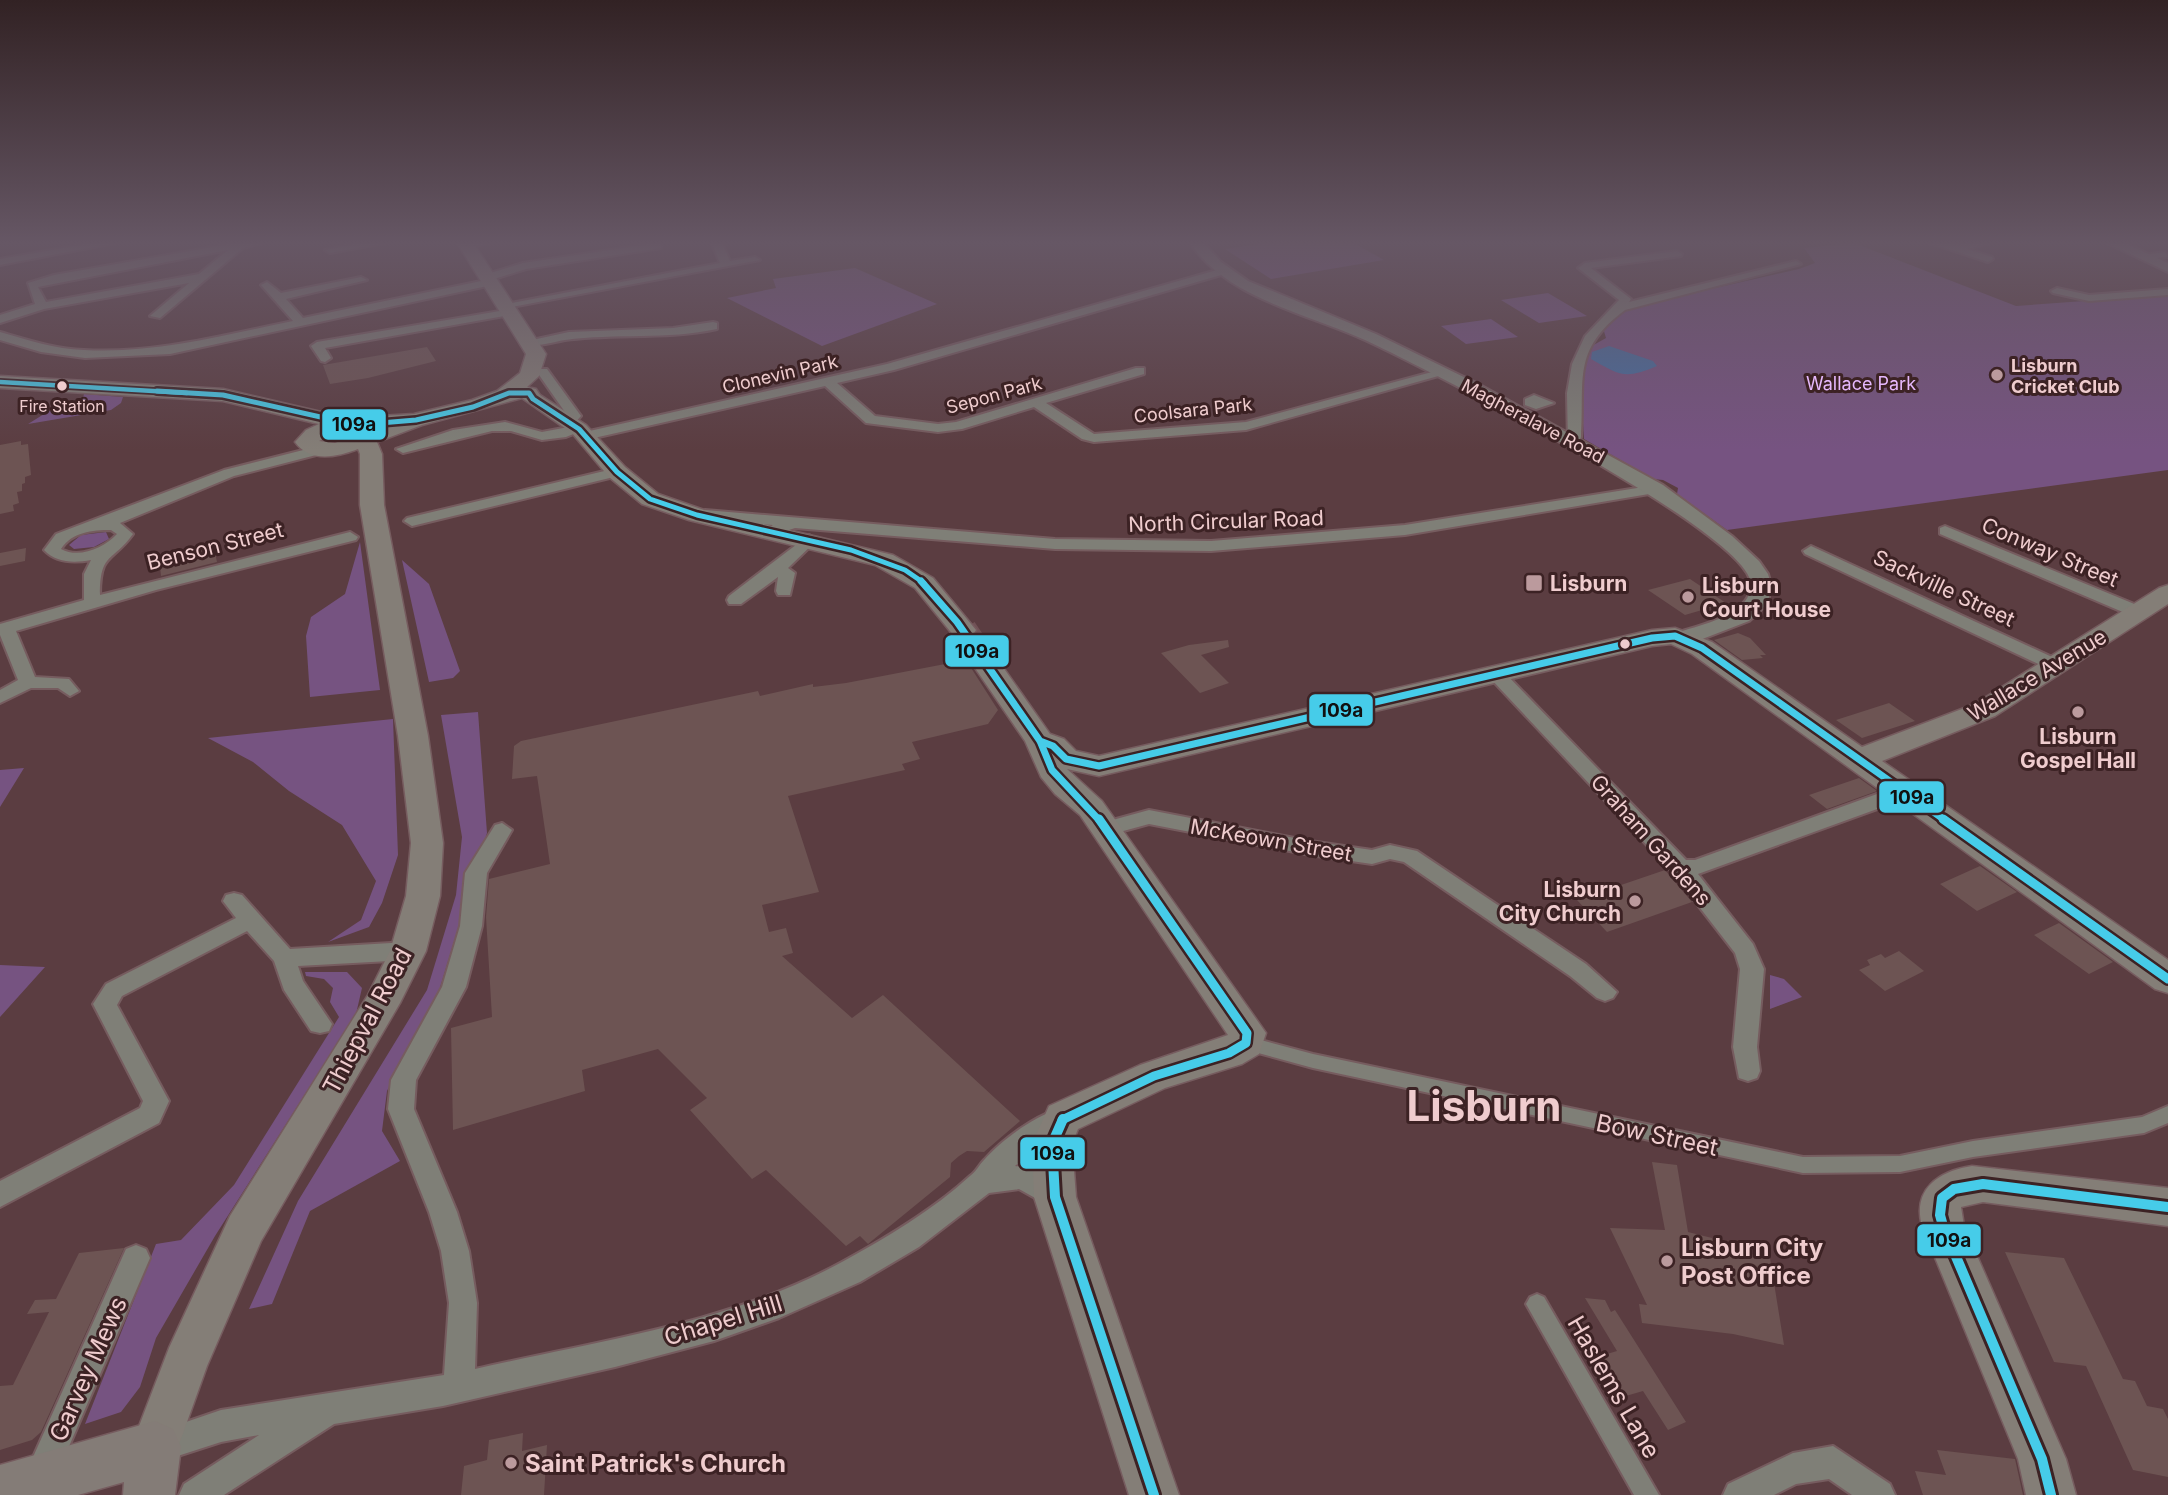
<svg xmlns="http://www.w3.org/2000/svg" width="2168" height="1495" font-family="Inter,sans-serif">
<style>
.green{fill:#765381}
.water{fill:#466da1}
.building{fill:#6d5453}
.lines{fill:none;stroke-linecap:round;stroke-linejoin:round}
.primary-tunnel{stroke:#715256;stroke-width:28;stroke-dasharray:28 14;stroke-linecap:butt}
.pedestrian-casing{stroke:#765c5f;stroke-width:4}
.minor-casing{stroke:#765c5f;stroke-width:4}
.tertiary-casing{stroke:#765c5f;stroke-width:4}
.primary-casing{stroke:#765c5f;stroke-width:3}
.trunk-casing{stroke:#765c5f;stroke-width:3}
.pedestrian{fill:#7f7f77;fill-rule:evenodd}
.minor{fill:#7f7f77;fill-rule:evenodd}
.tertiary{fill:#7f7f77;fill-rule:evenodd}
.primary{fill:#847e77;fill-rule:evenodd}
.trunk{fill:#847c77;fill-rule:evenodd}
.bus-1-far4-casing{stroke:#3c2224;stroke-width:8}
.bus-1-far3-casing{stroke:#3c2224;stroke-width:10}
.bus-1-far2-casing{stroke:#3c2224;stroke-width:12}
.bus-1-far1-casing{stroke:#3c2224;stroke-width:14}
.bus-1-casing{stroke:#3c2224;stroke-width:16}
.bus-1-far4{stroke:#46cce9;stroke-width:4.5}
.bus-1-far3{stroke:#46cce9;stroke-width:5}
.bus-1-far2{stroke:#46cce9;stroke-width:7}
.bus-1-far1{stroke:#46cce9;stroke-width:9}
.bus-1{stroke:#46cce9;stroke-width:10}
.poi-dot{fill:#bb9a9d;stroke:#3c2224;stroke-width:2.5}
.bus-dot{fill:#efccce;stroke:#3c2224;stroke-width:2.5}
.labels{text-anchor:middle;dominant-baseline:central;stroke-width:6;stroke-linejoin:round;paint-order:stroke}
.far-bus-label{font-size:16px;fill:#efccce;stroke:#3c2224}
.far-poi-label{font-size:18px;font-weight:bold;fill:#efccce;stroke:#3c2224;text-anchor:start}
.far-street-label{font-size:18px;fill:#efccce;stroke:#3c2224}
.far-park-label{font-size:18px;fill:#e6b8fd;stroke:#3c2224}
.street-label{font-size:21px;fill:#efccce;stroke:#3c2224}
.poi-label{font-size:21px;font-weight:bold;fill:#efccce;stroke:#3c2224;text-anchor:start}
.near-street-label{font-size:24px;fill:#efccce;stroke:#3c2224}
.near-poi-label{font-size:24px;font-weight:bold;fill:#efccce;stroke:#3c2224;text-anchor:start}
.near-town-label{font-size:42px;font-weight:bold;fill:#efccce;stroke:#3c2224}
.line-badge{stroke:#3c2224;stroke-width:2.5}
.pale-badge-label{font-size:19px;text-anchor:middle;font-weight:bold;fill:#111}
</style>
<rect width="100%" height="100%" fill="#5b3d41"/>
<path class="green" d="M 1278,241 L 1350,241 L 1384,260 L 1271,279 L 1225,249 Z
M 1854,243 L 2016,306 L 2168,295 L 2168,470 L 1727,530 L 1677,494 L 1678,488 L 1663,480 L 1653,479 L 1584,439 L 1580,376 L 1590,347 L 1606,338 L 1603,328 L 1623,309 L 1799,269 L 1815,263 L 1804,248 Z
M 855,268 L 937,304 L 822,346 L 727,298 L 776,288 L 773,279 Z
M 1548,293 L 1587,316 L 1539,323 L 1501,300 Z
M 1491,319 L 1518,337 L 1466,344 L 1441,326 Z
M 84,394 L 123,397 L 121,403 L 111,410 L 28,424 L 65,401 L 82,402 Z
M 106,532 L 109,539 L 94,547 L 74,549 L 69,545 L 81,535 Z
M 360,542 L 380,690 L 310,697 L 306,636 L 311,617 L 345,594 Z
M 402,560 L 429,584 L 460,671 L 453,678 L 429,682 Z
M 478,712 L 487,833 L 439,991 L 387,1091 L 382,1131 L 400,1161 L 310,1211 L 272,1304 L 249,1309 L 298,1201 L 427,990 L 456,895 L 462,837 L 441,715 Z
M 393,719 L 398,855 L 382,903 L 369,927 L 328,942 L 361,920 L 376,881 L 342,825 L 289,791 L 253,762 L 208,738 Z
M 24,768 L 0,807 L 0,770 Z
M 0,965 L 45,967 L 0,1017 Z
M 305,972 L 347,972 L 362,988 L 356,1014 L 215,1236 L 156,1338 L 140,1387 L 121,1412 L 85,1424 L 156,1244 L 181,1240 L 234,1185 L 339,1017 L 330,1002 L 333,988 L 324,979 L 306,976 Z
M 1770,975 L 1784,979 L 1802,997 L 1770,1009 Z"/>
<path class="water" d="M 1609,346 L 1653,361 L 1657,366 C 1624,380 1620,375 1591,359 L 1592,352 Z"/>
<path class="building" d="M 427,347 L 436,361 L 368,378 L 330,384 L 323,365 Z
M 21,441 L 21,445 L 28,444 L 31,475 L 25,477 L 25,483 L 22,484 L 22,491 L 17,492 L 19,503 L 13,505 L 14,511 L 0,514 L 0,445 Z
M 213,543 L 217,562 L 161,576 L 159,556 Z
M 26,548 L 25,561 L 0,566 L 0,553 Z
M 1690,579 L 1726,603 L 1685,615 L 1648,590 Z
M 1738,633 L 1750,638 L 1766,655 L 1760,655 L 1763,658 L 1742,660 L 1714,640 Z
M 1228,640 L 1229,647 L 1201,655 L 1229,683 L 1200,693 L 1161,653 L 1189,645 Z
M 966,660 L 998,710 L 988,724 L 912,742 L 920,759 L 902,764 L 905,770 L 788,796 L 819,892 L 762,905 L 769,932 L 786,928 L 793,953 L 782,956 L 852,1018 L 883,995 L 1020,1121 L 984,1152 L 967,1151 L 959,1156 L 951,1163 L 950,1177 L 868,1244 L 860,1236 L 846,1246 L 766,1170 L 752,1179 L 690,1110 L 707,1098 L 658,1049 L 582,1070 L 585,1091 L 453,1130 L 451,1028 L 492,1017 L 486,917 L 489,879 L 550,864 L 537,776 L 512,779 L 514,746 L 521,741 L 758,691 L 760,696 L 813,684 L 813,687 L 846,683 Z
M 1889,703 L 1915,721 L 1862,738 L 1836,720 Z
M 1859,778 L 1877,791 L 1827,809 L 1809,795 Z
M 1980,866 L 2017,892 L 1977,911 L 1940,884 Z
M 1665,870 L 1692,902 L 1607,932 L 1577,900 Z
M 2059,923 L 2113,962 L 2089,974 L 2034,935 Z
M 1899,951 L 1924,971 L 1885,991 L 1859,970 L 1870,965 L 1867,960 L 1881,954 L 1885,958 Z
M 1652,1162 L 1677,1165 L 1688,1232 L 1712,1238 L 1713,1246 L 1770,1258 L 1784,1345 L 1733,1334 L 1642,1323 L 1639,1304 L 1647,1305 L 1610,1228 L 1665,1230 Z
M 124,1248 L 41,1432 L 32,1440 L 0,1450 L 0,1386 L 13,1385 L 49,1312 L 27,1314 L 35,1300 L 56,1299 L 79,1253 Z
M 2005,1252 L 2064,1258 L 2123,1379 L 2135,1381 L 2147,1406 L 2163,1409 L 2168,1419 L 2168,1477 L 2133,1470 L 2086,1366 L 2054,1362 Z
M 1585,1298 L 1605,1300 L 1611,1312 L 1615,1310 L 1686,1422 L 1668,1430 L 1643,1391 L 1612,1400 L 1587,1360 L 1617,1351 Z
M 523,1433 L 522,1451 L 547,1445 L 544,1495 L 461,1495 L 464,1466 L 487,1460 L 489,1440 Z
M 1937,1450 L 2015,1459 L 2023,1495 L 1923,1495 L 1915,1471 L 1946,1475 Z"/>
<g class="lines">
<path class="primary-tunnel" d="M 963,630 L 976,649"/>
<g class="pedestrian-casing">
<path id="pedestrian" d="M 1246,1036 L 1313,1054 L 1803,1157 L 1900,1156 L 1973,1141 L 2142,1117 L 2168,1106 L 2168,1123 L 2144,1133 L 1973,1157 L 1900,1172 L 1803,1173 L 1313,1068 L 1240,1048 L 1237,1043 L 1240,1038 Z
M 1537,1294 L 1544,1297 L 1659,1495 L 1634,1495 L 1530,1311 L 1526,1304 L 1530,1297 Z"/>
</g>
<g class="minor-casing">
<path id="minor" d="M 104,241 L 125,241 L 0,265 L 0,259 Z
M 247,241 L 268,241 L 243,248 L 160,318 L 150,316 L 189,283 L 44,309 L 0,323 L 0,315 L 35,304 L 28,283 L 54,275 ZM 228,250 L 199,274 L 46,302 L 38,287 Z
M 371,241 L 395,241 L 330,253 L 325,250 Z
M 474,241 L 496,241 L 467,248 L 462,245 Z
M 711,241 L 721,241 L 730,261 L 755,257 L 760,260 L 507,308 L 501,305 L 720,263 Z
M 1924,241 L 1939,241 L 1955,245 L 1996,241 L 1967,249 L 1992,257 L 1993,259 L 1988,262 Z
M 657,243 L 661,244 L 661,248 L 526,269 L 494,279 L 498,282 L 492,285 L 170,354 L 85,358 L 41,352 L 0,340 L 0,332 C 28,340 55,349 84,350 C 155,354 224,335 293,321 L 261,285 L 267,282 L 281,293 L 361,277 L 367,280 L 286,299 L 303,318 L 486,280 L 484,275 L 523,263 Z
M 1677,251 L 1682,254 L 1681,256 L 1591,268 L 1631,299 L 1629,302 L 1796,261 L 1801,264 L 1625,310 C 1571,350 1585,380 1581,437 L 1578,444 L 1568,444 L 1567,393 L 1572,364 L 1585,336 L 1619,300 L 1578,268 L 1585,263 Z
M 2165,252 L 2168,257 L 2142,259 L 2137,256 Z
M 1224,268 L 1228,269 L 1228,273 L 894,370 L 837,383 L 875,416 L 938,424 L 956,422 L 1136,368 L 1144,368 L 1144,374 L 1046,403 L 1094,434 L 1246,422 L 1443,369 L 1449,373 L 1246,430 L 1094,442 L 1082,439 L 1034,407 L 962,429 L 938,432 L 866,423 L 825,386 L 585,440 L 578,436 L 585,432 L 887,364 Z
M 2057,288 L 2089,295 L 2168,289 L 2168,295 L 2089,301 L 2053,293 L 2051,291 Z
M 511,309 L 515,310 L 515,314 L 325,348 L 331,358 L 325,362 L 321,361 L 311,346 L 317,342 Z
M 713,322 L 717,323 L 717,329 C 667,340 615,333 565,340 C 553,342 532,349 523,342 L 569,332 L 673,328 Z
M 539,369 L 547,369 L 581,416 L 573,425 L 561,422 L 567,415 L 537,372 Z
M 1534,395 L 1554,403 L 1536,409 L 1525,405 L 1525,399 Z
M 505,422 L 542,432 L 579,425 L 586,429 L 566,437 L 542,440 L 511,431 L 492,431 L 403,453 L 396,449 L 453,430 Z
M 319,446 L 324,447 L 324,453 L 234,476 L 120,523 L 133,534 C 112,563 100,552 100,595 L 350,532 L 358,537 L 356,540 L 156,590 L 16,631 L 35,677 L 69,679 L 79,691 L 70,696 L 58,688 L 31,688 L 0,703 L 0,690 L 18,680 L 0,635 L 0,624 L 84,600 L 84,574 L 91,560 C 74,563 56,563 44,550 L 56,534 L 224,470 ZM 111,530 L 117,534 C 104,548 79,559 61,549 C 72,532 92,530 111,530 Z
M 617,468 L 624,472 L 622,475 L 412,526 L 404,521 L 407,518 Z
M 1656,485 L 1663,489 L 1661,492 L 1405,535 L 1211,551 L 1055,549 L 795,528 L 771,536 L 763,531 L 773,525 L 705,520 L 697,515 L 705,510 L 1055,539 L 1211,541 L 1405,525 Z
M 1945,526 L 2144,608 L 2146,612 L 2144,616 L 2132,616 L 1940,534 L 1940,528 Z
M 809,535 L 817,540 L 788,568 L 795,573 L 790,595 L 778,595 L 776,591 L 778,577 L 741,604 L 729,604 L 727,600 L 729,596 Z
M 1811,546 L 2063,662 L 2066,666 L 2063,670 L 2051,670 L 1805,554 L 1803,551 Z
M 1497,670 L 1503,671 L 1686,860 L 1695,860 L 1899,786 L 1913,786 L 1916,791 L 1913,796 L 1698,874 L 1753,944 L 1764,969 L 1757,1047 L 1760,1071 L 1757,1078 L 1748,1081 L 1739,1078 L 1733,1047 L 1740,969 L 1735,953 L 1673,873 L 1491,679 L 1488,675 Z
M 1149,810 L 1310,841 L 1372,850 L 1390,845 L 1417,851 L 1586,964 L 1617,992 L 1613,998 L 1605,1001 L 1597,998 L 1570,976 L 1404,862 L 1390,859 L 1372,864 L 1310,855 L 1149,824 L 1105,836 L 1095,829 L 1098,824 Z
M 502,823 L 512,830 L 487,873 L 482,926 L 466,987 L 416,1080 L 414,1109 L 457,1212 L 469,1251 L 477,1303 L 475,1369 C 597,1341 731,1323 842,1262 C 886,1238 933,1210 970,1176 C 976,1172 979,1165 984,1160 C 1003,1139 1032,1118 1058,1109 L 1067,1112 L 1071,1120 C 1066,1130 1027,1156 1015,1166 C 1034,1168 1058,1178 1067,1196 L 1063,1204 L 1053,1208 L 1019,1189 L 989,1193 L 919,1247 L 860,1282 L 779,1318 L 714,1341 L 615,1367 L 443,1406 L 334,1424 L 224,1495 L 179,1495 L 184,1484 L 259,1435 L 221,1442 L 156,1463 L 145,1458 L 140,1447 L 145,1436 L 221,1410 L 444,1375 L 449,1303 L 441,1251 L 429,1212 L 388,1109 L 391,1080 L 442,987 L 460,926 L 465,873 L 495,825 Z
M 234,893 L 242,895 L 290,949 L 408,942 L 416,945 L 419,951 L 416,957 L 408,960 L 298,966 L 303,981 L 332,1024 L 329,1031 L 320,1033 L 311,1031 L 284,990 L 274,961 L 247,931 L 122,996 L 117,1005 L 169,1101 L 159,1123 L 0,1207 L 0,1181 L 140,1108 L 143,1101 L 93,1004 L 106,984 L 236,918 L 223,901 L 226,895 Z
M 136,1245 L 146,1249 L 150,1258 L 52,1486 L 41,1491 L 30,1486 L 25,1475 L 126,1249 Z
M 1833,1446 L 1890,1484 L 1895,1495 L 1852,1495 L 1829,1479 L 1796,1484 L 1774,1495 L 1723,1495 L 1728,1484 L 1793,1453 Z"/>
</g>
<g class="tertiary-casing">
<path id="tertiary" d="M 1189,241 L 1202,241 L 1221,262 L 1248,281 L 1376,334 L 1478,384 L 1663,485 L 1732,536 L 1759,561 L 1768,574 L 1771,584 L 1768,603 L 1749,621 L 1692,643 L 1676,643 L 1673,638 L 1676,633 C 1699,625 1751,616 1751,584 C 1749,532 1421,366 1365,340 C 1306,313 1225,298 1189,241 Z
M 2103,241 L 2120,241 L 2168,263 L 2168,272 Z"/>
</g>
<g class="primary-casing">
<path id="primary" d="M 456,241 L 472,241 L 546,354 L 539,376 L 527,387 L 536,389 L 540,395 L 586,425 L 625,467 L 658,494 L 704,510 L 893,555 L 933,578 L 976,630 L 972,636 L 954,636 L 915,588 L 875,565 L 689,520 L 642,504 L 609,477 L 572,433 L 522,398 L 422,425 L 377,442 L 382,454 L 384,505 L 428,736 L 443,843 L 440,896 L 426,951 L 400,1003 L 261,1241 L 207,1366 L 172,1464 L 155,1471 L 138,1464 L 131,1447 L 169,1348 L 230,1216 L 368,995 L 390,951 L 406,896 L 411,843 L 398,736 L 360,505 L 360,454 L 358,449 C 337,457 310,463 295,442 L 306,430 L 319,424 L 223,401 L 0,388 L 0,376 L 223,389 L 347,418 L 414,414 L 472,400 L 497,391 L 520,373 L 526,354 ZM 374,428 L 335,443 L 319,441 L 340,432 Z
M 2168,585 L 2168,604 L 1995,716 L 1882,761 L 2168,960 L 2168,993 L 2155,989 L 1692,654 L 1671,644 L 1652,646 L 1099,776 L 1067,769 L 1102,801 L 1266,1033 L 1259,1054 L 1242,1064 L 1165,1088 L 1078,1129 L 1072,1144 L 1076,1197 L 1179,1495 L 1129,1495 L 1034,1197 L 1032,1144 L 1049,1106 L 1140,1065 L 1228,1035 L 1080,815 L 1055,794 L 1041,777 L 1025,741 L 962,649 L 966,643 L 986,643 L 1050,734 L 1064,739 L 1076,751 L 1099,756 L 1652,630 L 1675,628 L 1712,642 L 1862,747 L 1975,704 L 2159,588 Z
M 1972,1166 L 2168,1188 L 2168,1226 L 1983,1202 L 1961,1207 L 1964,1226 L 2066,1459 L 2076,1495 L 2026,1495 L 2018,1459 L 1922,1226 C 1912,1189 1939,1171 1972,1166 Z"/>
</g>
<g class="trunk-casing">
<path id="trunk" d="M 155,1421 L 173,1429 L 181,1447 L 175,1495 L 123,1495 L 124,1482 L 78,1495 L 0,1495 L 0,1465 Z"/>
</g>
<use href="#pedestrian" class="pedestrian"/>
<use href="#minor" class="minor"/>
<use href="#tertiary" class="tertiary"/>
<use href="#primary" class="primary"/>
<use href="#trunk" class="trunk"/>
<g class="bus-1-far4-casing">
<path id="bus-1-far4" d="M 0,382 L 187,393"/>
</g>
<g class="bus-1-far3-casing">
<path id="bus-1-far3" d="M 157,391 L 223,395 L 356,425 L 416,420 L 473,407 L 509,393 L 529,393 L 533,399 L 579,429 L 617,472 L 650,499 L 697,515 L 851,550 L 905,570 L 924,583"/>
</g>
<g class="bus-1-far2-casing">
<path id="bus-1-far2" d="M 921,581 L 957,622 L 1040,741 L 1052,770 L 1100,821
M 1040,741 L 1053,746 L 1066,759 L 1099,766 L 1652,638 L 1675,636 L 1702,648 L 1946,821"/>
</g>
<g class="bus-1-far1-casing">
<path id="bus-1-far1" d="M 1943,819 L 2168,979
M 1062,1120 L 1154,1076 L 1229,1053 L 1246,1043 L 1247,1033 L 1099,819"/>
</g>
<g class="bus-1-casing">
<path id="bus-1" d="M 1063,1119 L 1052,1144 L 1055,1197 L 1154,1495
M 2051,1495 L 2042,1459 L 1943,1226 L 1940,1215 L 1942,1198 L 1954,1189 L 1983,1184 L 2168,1207"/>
</g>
<use href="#bus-1-far4" class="bus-1-far4"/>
<use href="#bus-1-far3" class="bus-1-far3"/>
<use href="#bus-1-far2" class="bus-1-far2"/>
<use href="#bus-1-far1" class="bus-1-far1"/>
<use href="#bus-1" class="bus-1"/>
</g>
<linearGradient id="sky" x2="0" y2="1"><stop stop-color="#322224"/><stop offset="0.54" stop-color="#665765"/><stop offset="1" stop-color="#665765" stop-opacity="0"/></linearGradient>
<rect width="2168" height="450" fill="url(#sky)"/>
<g class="poi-dot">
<circle cx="1997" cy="375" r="7"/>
<rect x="1525" y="574" width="18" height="18" rx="3.5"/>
<circle cx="1688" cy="597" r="7"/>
<circle cx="2078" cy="712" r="7"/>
<circle cx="1635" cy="901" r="7"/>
<circle cx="1667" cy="1261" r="7"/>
<circle cx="511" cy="1463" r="7"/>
</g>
<g class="bus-dot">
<circle cx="62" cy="386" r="6"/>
<circle cx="1625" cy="644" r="6"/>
</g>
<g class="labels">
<g class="far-bus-label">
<text x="62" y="406">Fire Station</text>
</g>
<g class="far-poi-label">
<text x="2011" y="365">Lisburn<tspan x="2011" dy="21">Cricket Club</tspan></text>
</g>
<g class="far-street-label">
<text transform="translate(780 374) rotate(-13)">Clonevin Park</text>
<text transform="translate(994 395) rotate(-15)">Sepon Park</text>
<text transform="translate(1193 410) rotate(-6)">Coolsara Park</text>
<text transform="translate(1533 421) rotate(28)">Magheralave Road</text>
</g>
<g class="far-park-label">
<text x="1861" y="383">Wallace Park</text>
</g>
<g class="street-label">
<text transform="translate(1226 521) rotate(-2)">North Circular Road</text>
<text transform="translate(215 546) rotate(-14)">Benson Street</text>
<text transform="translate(2050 552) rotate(23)">Conway Street</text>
<text transform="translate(1944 588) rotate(25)">Sackville Street</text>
<text transform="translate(2037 675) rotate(-31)">Wallace Avenue</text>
<text transform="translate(1271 840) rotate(10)">McKeown Street</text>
<text transform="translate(1651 840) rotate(48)">Graham Gardens</text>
</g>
<g class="poi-label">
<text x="1550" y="583">Lisburn</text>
<text x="1702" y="585">Lisburn<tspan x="1702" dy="24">Court House</tspan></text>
<text x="2078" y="736" text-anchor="middle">Lisburn<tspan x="2078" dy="24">Gospel Hall</tspan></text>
<text x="1621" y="889" text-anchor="end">Lisburn<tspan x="1621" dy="24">City Church</tspan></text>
</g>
<g class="near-street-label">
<text transform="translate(367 1021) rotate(-62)">Thiepval Road</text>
<text transform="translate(1657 1135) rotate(12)">Bow Street</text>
<text transform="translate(723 1320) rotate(-17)">Chapel Hill</text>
<text transform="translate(88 1369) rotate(-66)">Garvey Mews</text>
<text transform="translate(1614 1387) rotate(60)">Haslems Lane</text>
</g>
<g class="near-poi-label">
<text x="1681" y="1247">Lisburn City<tspan x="1681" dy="28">Post Office</tspan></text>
<text x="525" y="1463">Saint Patrick's Church</text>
</g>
<g class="near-town-label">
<text x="1484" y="1105">Lisburn</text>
</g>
</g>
<g class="line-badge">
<rect x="321" y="408" width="66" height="33" rx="7" fill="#46cce9"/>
<rect x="944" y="634" width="66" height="34" rx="7" fill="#46cce9"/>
<rect x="1308" y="693" width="66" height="34" rx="7" fill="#46cce9"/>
<rect x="1878" y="780" width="67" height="34" rx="7" fill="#46cce9"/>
<rect x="1019" y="1136" width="67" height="34" rx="7" fill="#46cce9"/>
<rect x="1916" y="1223" width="66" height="34" rx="7" fill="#46cce9"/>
</g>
<g class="pale-badge-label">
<text x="354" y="431">109a</text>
<text x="977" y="658">109a</text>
<text x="1341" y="717">109a</text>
<text x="1912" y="804">109a</text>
<text x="1053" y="1160">109a</text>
<text x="1949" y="1247">109a</text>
</g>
</svg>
